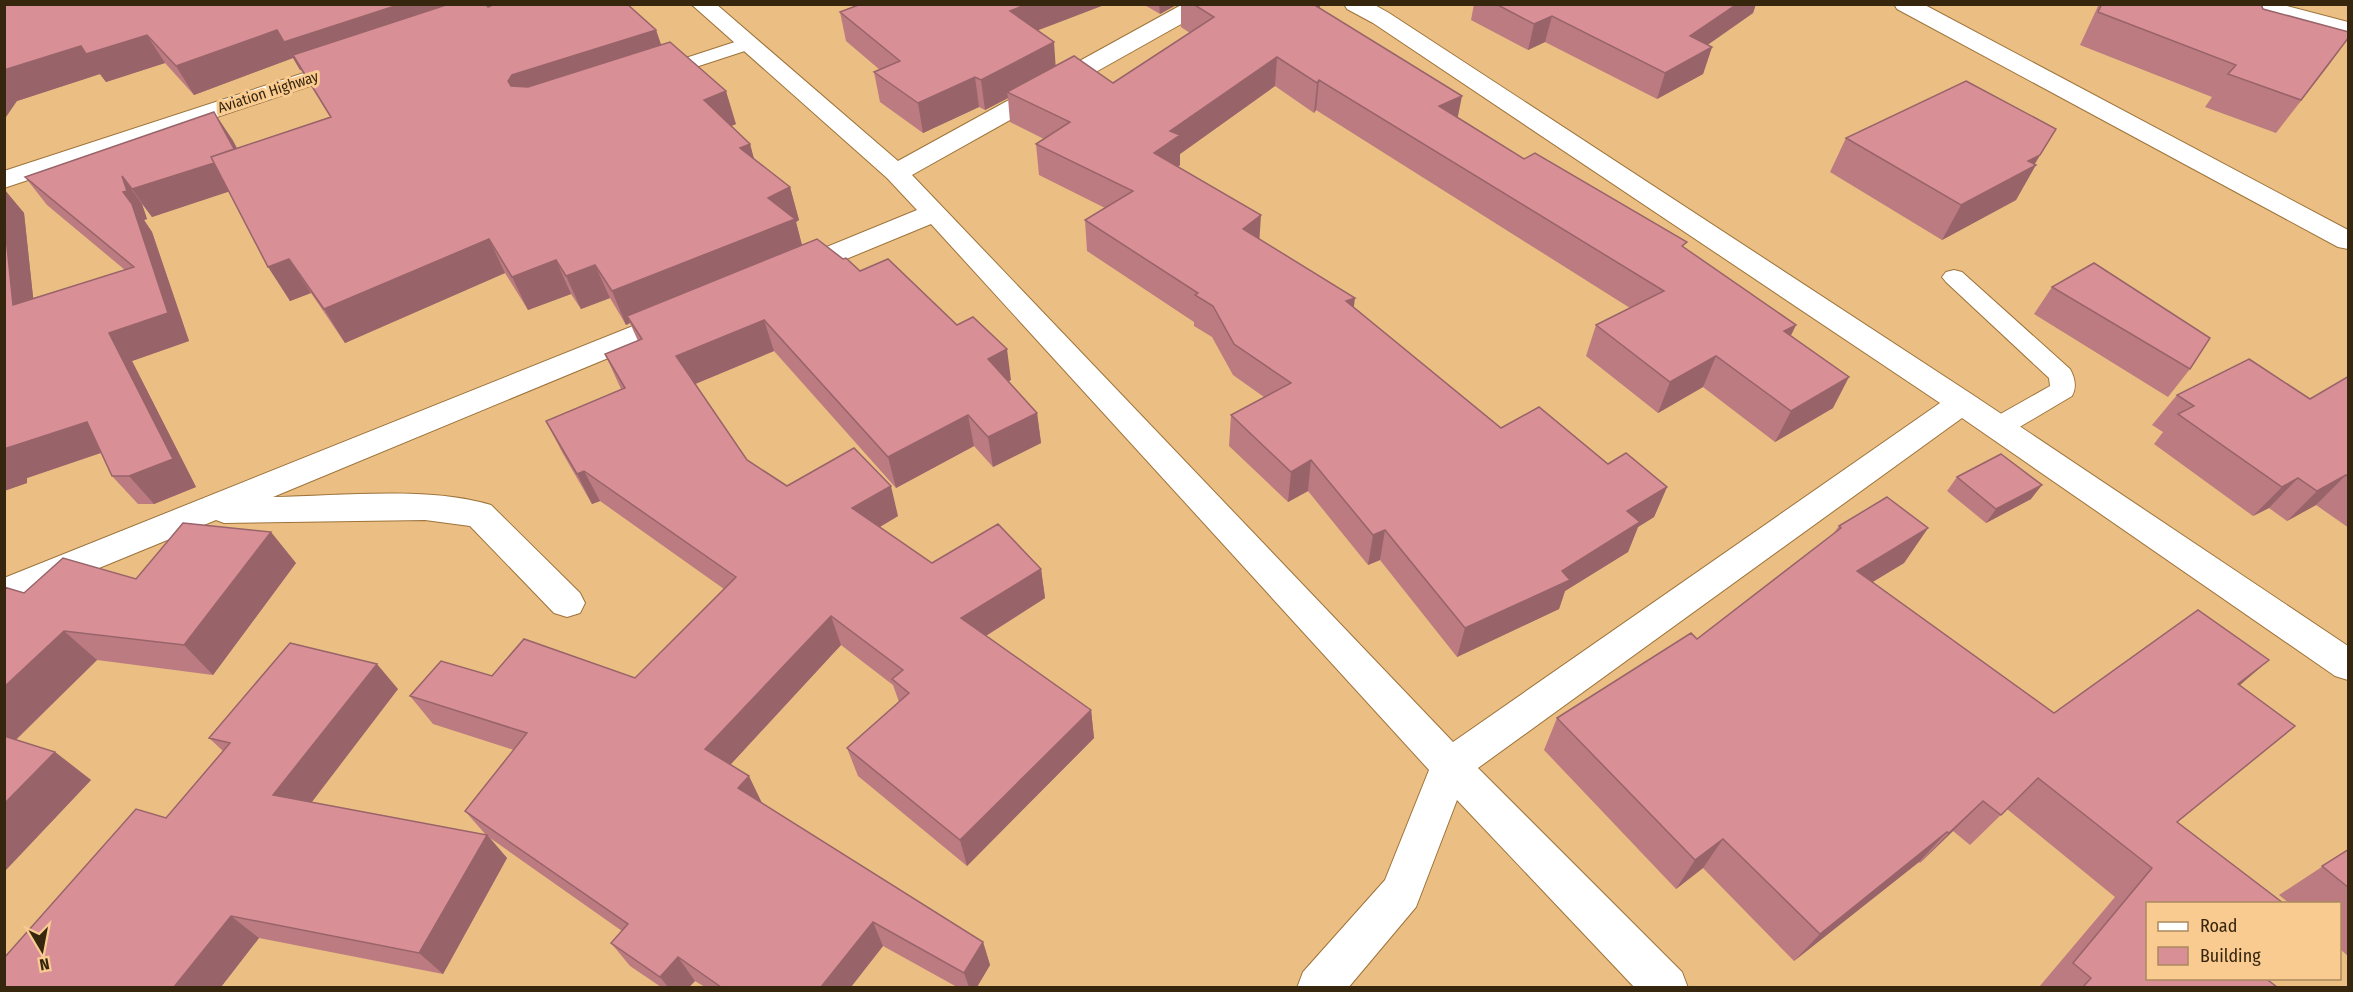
<svg xmlns="http://www.w3.org/2000/svg" width="2353" height="992" font-family="'Fira Sans Condensed',sans-serif">
<style>
.lines{fill:none;stroke-linecap:round;stroke-linejoin:round}
.service-casing{stroke:#9d733a;stroke-width:2}
.minor-casing{stroke:#9d733a;stroke-width:2}
.service{fill:#fff;fill-rule:evenodd}
.minor{fill:#fff;fill-rule:evenodd}
.wall{fill:#bb7b81}
.shaded-wall{fill:#986469}
.building{fill:#d98f96;stroke:#986469;stroke-width:1.5}
.labels{text-anchor:middle;dominant-baseline:central;stroke-width:6;stroke-linejoin:round;paint-order:stroke}
.far-street-label{font-size:15px;fill:#37260e;stroke:#f9cb91}
</style>
<rect width="100%" height="100%" fill="#ebbe84"/>
<g class="lines">
<g class="service-casing">
<path id="service" d="M 747,38 L 754,40 L 756,44 L 754,48 L 659,79 L 652,77 L 649,73 L 652,69 Z
M 1954,270 L 1962,272 L 2070,369 C 2075,378 2077,387 2072,396 L 2006,435 L 1997,437 L 1988,435 L 1984,428 L 1988,421 L 2050,386 L 2049,378 L 1946,282 L 1942,277 L 1946,272 Z"/>
</g>
<g class="minor-casing">
<path id="minor" d="M 691,4 L 716,4 L 898,161 L 1183,4 L 1211,4 L 1208,9 L 912,175 L 1453,742 L 1940,403 L 1373,23 L 1347,9 L 1344,4 L 1373,4 L 1389,13 L 1973,395 L 2348,646 L 2348,680 L 2335,676 L 1962,418 L 1478,768 L 1682,972 L 1688,988 L 1635,988 L 1457,800 L 1416,907 L 1348,988 L 1297,988 L 1303,972 L 1385,880 L 1429,770 L 931,224 L 805,276 L 795,279 L 785,276 L 781,270 L 785,264 L 917,210 L 887,178 Z
M 1894,4 L 1923,4 L 2348,230 L 2348,249 L 2338,247 L 1897,9 Z
M 2240,4 L 2279,4 L 2348,22 L 2348,36 L 2243,9 Z
M 350,58 L 358,60 L 362,65 L 358,70 L 4,188 L 4,171 Z
M 678,308 L 688,311 L 693,318 L 688,325 L 273,497 C 338,496 430,486 491,505 L 580,593 L 585,603 L 580,613 L 567,617 L 554,613 L 470,526 L 425,520 L 224,523 L 216,520 L 4,607 L 4,578 Z"/>
</g>
<use href="#service" class="service"/>
<use href="#minor" class="minor"/>
</g>
<path class="wall" d="M 4,4 L 488,7 L 656,30 L 661,45 L 736,124 L 731,126 L 750,144 L 754,159 L 790,187 L 799,220 L 796,222 L 802,245 L 843,259 L 1011,380 L 1008,381 L 1037,413 L 1041,443 L 993,467 L 974,446 L 896,488 L 774,351 L 695,384 L 747,460 L 787,486 L 898,516 L 880,527 L 932,563 L 1041,569 L 1045,598 L 986,636 L 1091,710 L 1094,738 L 967,866 L 858,776 L 847,748 L 899,702 L 893,685 L 841,645 L 730,765 L 762,803 L 983,942 L 990,965 L 977,987 L 957,987 L 883,946 L 851,987 L 705,987 L 695,981 L 689,987 L 661,987 L 630,966 L 611,943 L 622,931 L 490,838 L 507,858 L 443,974 L 259,938 L 221,987 L 4,987 L 166,818 L 223,751 L 209,738 L 398,689 L 311,802 L 486,835 L 465,811 L 514,750 L 433,724 L 410,696 L 492,676 L 635,678 L 724,589 L 600,501 L 592,504 L 562,452 L 546,421 L 621,389 L 605,354 L 638,341 L 630,323 L 626,325 L 610,298 L 581,309 L 571,294 L 528,310 L 505,273 L 345,343 L 311,293 L 290,301 L 229,191 L 152,217 L 142,204 L 147,219 L 144,220 L 152,232 L 189,341 L 132,361 L 196,487 L 154,504 L 138,504 L 112,476 L 101,453 L 27,478 L 27,483 L 4,491 L 4,189 L 24,213 L 33,298 L 125,270 L 47,205 L 25,177 L 232,139 L 237,148 L 330,117 L 301,70 L 300,70 L 293,58 L 194,95 L 165,63 L 106,82 L 100,74 L 17,101 Z
M 1143,4 L 1178,4 L 1160,14 Z
M 1181,4 L 1320,4 L 1320,9 L 1457,117 L 1524,159 L 1685,249 L 1796,325 L 1790,336 L 1833,408 L 1775,442 L 1703,387 L 1658,413 L 1586,356 L 1596,325 L 1630,308 L 1316,110 L 1314,113 L 1275,86 L 1180,154 L 1180,165 L 1178,167 L 1259,239 L 1353,308 L 1501,428 L 1608,464 L 1667,487 L 1654,517 L 1638,527 L 1628,552 L 1565,591 L 1559,609 L 1457,657 L 1380,560 L 1368,565 L 1308,491 L 1288,502 L 1229,446 L 1231,415 L 1264,397 L 1233,375 L 1212,337 L 1194,326 L 1194,322 L 1087,251 L 1085,220 L 1105,208 L 1039,175 L 1036,144 L 1044,139 L 1010,122 L 1008,98 L 985,110 L 979,107 L 923,133 L 880,102 L 874,72 L 880,70 L 846,41 L 840,12 L 1038,31 L 1056,66 L 1113,83 L 1190,33 L 1181,27 Z
M 1474,4 L 1756,4 L 1753,13 L 1707,45 L 1712,47 L 1703,74 L 1657,99 L 1545,42 L 1528,50 L 1471,20 Z
M 2099,4 L 2261,4 L 2263,9 L 2349,37 L 2276,133 L 2205,107 L 2212,97 L 2080,45 Z
M 1846,138 L 2035,165 L 2016,200 L 1942,240 L 1830,172 Z
M 2052,287 L 2190,369 L 2168,397 L 2034,314 Z
M 2349,376 L 2349,528 L 2316,505 L 2287,521 L 2269,508 L 2253,516 L 2154,444 L 2163,432 L 2152,425 L 2177,395 L 2310,399 Z
M 1957,477 L 2031,499 L 1986,523 L 1947,491 Z
M 1839,526 L 1928,528 L 1904,563 L 1872,582 L 2054,713 L 2240,685 L 2177,822 L 2148,903 L 2277,987 L 2039,987 L 2115,897 L 2007,809 L 1970,845 L 1953,831 L 1920,863 L 1919,862 L 1794,961 L 1703,868 L 1676,889 L 1544,750 L 1557,718 L 1697,639 L 1833,534 Z
M 296,563 L 213,675 L 97,660 L 16,740 L 55,752 L 91,780 L 4,872 L 24,593 L 136,579 Z
M 2349,849 L 2349,957 L 2340,949 L 2340,903 L 2289,903 L 2279,895 Z"/>
<path class="shaded-wall" d="M 401,4 L 481,4 L 293,55 L 301,70 L 300,70 L 284,42 Z
M 1027,4 L 1107,4 L 1013,40 L 1010,11 Z
M 1159,4 L 1178,4 L 1160,14 Z
M 1313,4 L 1320,4 L 1318,29 Z
M 1737,4 L 1756,4 L 1753,13 L 1682,63 L 1690,36 Z
M 1552,16 L 1545,42 L 1528,50 L 1534,24 Z
M 277,30 L 293,58 L 194,95 L 176,66 Z
M 656,30 L 667,62 L 522,114 L 508,81 L 512,75 Z
M 147,35 L 165,63 L 106,82 L 100,74 L 17,101 L 4,120 L 4,70 L 81,46 Z
M 2349,37 L 2328,66 L 2276,133 L 2301,100 Z
M 1054,42 L 1056,71 L 1007,92 L 1008,98 L 985,110 L 981,80 Z
M 1712,47 L 1703,74 L 1657,99 L 1665,73 Z
M 1277,57 L 1275,86 L 1180,154 L 1180,165 L 1155,183 L 1154,153 L 1170,131 Z
M 975,77 L 979,107 L 923,133 L 918,103 Z
M 1319,80 L 1316,110 L 1314,113 L 1317,83 Z
M 726,91 L 736,124 L 714,133 L 704,100 Z
M 1462,96 L 1456,126 L 1439,106 Z
M 214,112 L 232,139 L 255,183 L 152,217 L 132,189 Z
M 2056,129 L 2033,167 L 2036,165 L 2016,200 L 1942,240 L 1961,205 L 2028,161 Z
M 750,144 L 759,178 L 740,148 Z
M 122,176 L 142,204 L 147,219 L 144,220 L 152,232 L 189,341 L 132,361 L 196,487 L 154,504 L 129,476 L 109,333 L 168,313 L 123,192 Z
M 790,187 L 799,220 L 796,222 L 804,253 L 627,316 L 630,323 L 626,325 L 612,291 L 768,198 Z
M 4,189 L 24,213 L 37,333 L 13,305 L 4,217 Z
M 1261,215 L 1259,246 L 1243,229 Z
M 489,239 L 505,273 L 345,343 L 324,309 Z
M 289,259 L 311,293 L 290,301 L 268,267 Z
M 556,260 L 571,294 L 528,310 L 512,277 Z
M 595,265 L 610,298 L 581,309 L 566,276 Z
M 1355,298 L 1351,329 L 1346,301 Z
M 764,320 L 774,351 L 688,387 L 676,356 Z
M 1796,325 L 1781,356 L 1784,331 Z
M 1007,349 L 1011,380 L 992,389 L 988,359 Z
M 1716,356 L 1703,387 L 1658,413 L 1670,382 Z
M 1849,377 L 1833,408 L 1775,442 L 1791,411 Z
M 1037,413 L 1041,443 L 993,467 L 988,437 Z
M 968,415 L 974,446 L 896,488 L 888,457 Z
M 87,422 L 112,449 L 27,478 L 27,483 L 4,491 L 4,449 Z
M 1311,460 L 1308,491 L 1288,502 L 1291,472 Z
M 584,471 L 600,501 L 592,504 L 577,474 Z
M 2346,475 L 2316,505 L 2287,521 L 2317,491 Z
M 2298,478 L 2269,508 L 2253,516 L 2282,487 Z
M 2042,485 L 2031,499 L 1986,523 L 1996,509 Z
M 891,486 L 898,516 L 861,538 L 852,508 Z
M 1667,487 L 1654,517 L 1638,527 L 1628,552 L 1565,591 L 1559,609 L 1457,657 L 1465,628 L 1627,511 Z
M 1928,528 L 1904,563 L 1835,605 L 1857,571 Z
M 1385,530 L 1380,560 L 1368,565 L 1373,535 Z
M 271,532 L 296,563 L 213,675 L 184,645 Z
M 1041,569 L 1045,598 L 968,647 L 961,618 Z
M 831,616 L 841,645 L 720,776 L 705,749 Z
M 64,631 L 97,660 L 4,751 L 4,687 Z
M 2269,660 L 2232,692 L 2238,684 Z
M 377,664 L 398,689 L 299,819 L 273,795 Z
M 1091,710 L 1094,738 L 967,866 L 960,840 Z
M 55,752 L 91,780 L 4,872 L 4,804 Z
M 749,776 L 762,803 L 738,788 Z
M 1983,801 L 1953,831 L 1920,863 L 1949,833 Z
M 1947,832 L 1919,862 L 1794,961 L 1820,934 Z
M 487,835 L 507,858 L 443,974 L 419,953 Z
M 1723,839 L 1703,868 L 1676,889 L 1695,860 Z
M 231,916 L 259,938 L 221,987 L 174,987 Z
M 873,922 L 883,946 L 851,987 L 821,987 Z
M 983,942 L 990,965 L 977,987 L 969,987 L 964,973 Z
M 678,957 L 695,981 L 689,987 L 668,987 L 660,977 Z"/>
<path class="building" d="M 4,4 L 401,4 L 284,42 L 277,30 L 176,66 L 147,35 L 86,54 L 81,46 L 4,70 Z
M 449,4 L 486,4 L 488,7 L 495,4 L 627,4 L 656,30 L 512,75 L 508,81 L 511,86 L 528,87 L 670,42 L 726,91 L 704,100 L 750,144 L 740,148 L 790,187 L 768,198 L 795,219 L 612,291 L 595,265 L 566,276 L 556,260 L 512,277 L 489,239 L 324,309 L 289,259 L 268,267 L 211,157 L 331,117 L 293,55 Z
M 861,4 L 1027,4 L 1010,11 L 1054,42 L 981,80 L 975,77 L 918,103 L 874,72 L 900,61 L 840,12 Z
M 1193,4 L 1313,4 L 1462,96 L 1439,106 L 1524,159 L 1535,153 L 1687,242 L 1682,246 L 1796,325 L 1784,331 L 1849,377 L 1791,411 L 1716,356 L 1670,382 L 1596,325 L 1664,291 L 1319,80 L 1317,83 L 1277,57 L 1170,131 L 1180,135 L 1154,153 L 1261,215 L 1243,229 L 1355,298 L 1346,301 L 1501,428 L 1539,407 L 1608,464 L 1626,453 L 1667,487 L 1627,511 L 1640,522 L 1562,571 L 1570,580 L 1465,628 L 1385,530 L 1373,535 L 1311,460 L 1291,472 L 1231,415 L 1291,383 L 1234,344 L 1213,306 L 1195,295 L 1198,293 L 1085,220 L 1133,191 L 1036,144 L 1070,122 L 1007,92 L 1074,56 L 1113,83 L 1214,17 Z
M 1496,4 L 1737,4 L 1690,36 L 1712,47 L 1665,73 L 1552,16 L 1534,24 Z
M 2102,4 L 2261,4 L 2263,9 L 2349,32 L 2349,37 L 2301,100 L 2228,74 L 2236,65 L 2098,12 Z
M 1966,81 L 2056,129 L 2040,155 L 2028,161 L 2036,165 L 1961,205 L 1846,138 Z
M 214,112 L 234,149 L 211,157 L 214,163 L 132,189 L 122,176 L 127,191 L 123,192 L 132,204 L 168,313 L 109,333 L 173,459 L 129,476 L 112,476 L 87,422 L 4,449 L 4,217 L 13,305 L 134,267 L 25,177 Z
M 817,239 L 843,259 L 846,258 L 860,271 L 888,259 L 957,325 L 973,317 L 1007,349 L 988,359 L 1037,413 L 988,437 L 968,415 L 888,457 L 764,320 L 676,356 L 747,460 L 787,486 L 854,448 L 891,486 L 852,508 L 932,563 L 998,524 L 1041,569 L 961,618 L 1091,710 L 960,840 L 847,748 L 909,693 L 892,679 L 903,670 L 831,616 L 705,749 L 749,776 L 738,788 L 983,942 L 964,973 L 873,922 L 821,987 L 721,987 L 678,957 L 660,977 L 611,943 L 628,924 L 465,811 L 527,733 L 410,696 L 441,661 L 492,676 L 524,639 L 635,678 L 736,577 L 584,471 L 577,474 L 546,421 L 625,388 L 605,354 L 642,339 L 627,316 Z
M 2094,263 L 2210,338 L 2190,369 L 2052,287 Z
M 2249,359 L 2310,399 L 2349,376 L 2349,477 L 2346,475 L 2317,491 L 2298,478 L 2282,487 L 2178,414 L 2194,406 L 2177,395 Z
M 2001,454 L 2042,485 L 1996,509 L 1957,477 Z
M 1887,497 L 1928,528 L 1857,571 L 2054,713 L 2198,610 L 2269,660 L 2238,684 L 2295,726 L 2177,822 L 2283,903 L 2148,903 L 2148,978 L 2265,978 L 2277,987 L 2083,987 L 2091,978 L 2073,963 L 2152,868 L 2038,778 L 2001,815 L 1983,801 L 1949,833 L 1947,832 L 1820,934 L 1723,839 L 1695,860 L 1557,718 L 1691,633 L 1697,639 L 1841,528 L 1839,526 Z
M 183,523 L 271,532 L 184,645 L 64,631 L 4,687 L 4,587 L 24,593 L 63,558 L 136,579 Z
M 290,643 L 377,664 L 273,795 L 487,835 L 419,953 L 231,916 L 174,987 L 4,987 L 4,958 L 136,809 L 166,818 L 230,743 L 209,738 Z
M 4,736 L 55,752 L 4,804 Z
M 2349,849 L 2349,888 L 2322,866 Z"/>
<g class="labels">
<g class="far-street-label">
<text transform="translate(268 92) rotate(-18)">Aviation Highway</text>
</g>
</g>
<rect width="2353" height="992" fill="none" stroke="#37260e" stroke-width="12"/>
<rect x="2146" y="902" width="195" height="78" fill="#f9cb91" stroke="#ab895d" stroke-width="1.5"/>
<rect x="2158" y="922" width="30" height="9" fill="#ffffff" stroke="#ab895d" stroke-width="1.5"/>
<text x="2200" y="932" font-size="18" fill="#37260e">Road</text>
<rect x="2158" y="947" width="30" height="18" fill="#d98f96" stroke="#ab895d" stroke-width="1.5"/>
<text x="2200" y="962" font-size="18" fill="#37260e">Building</text>
<g transform="translate(42 950) rotate(170)" stroke="#f9cb91" stroke-width="4.5" paint-order="stroke">
<path d="M0-4.5L10 22L0 15L-10 22Z" fill="#37260e"/>
<text y="-9" font-size="16" font-weight="bold" text-anchor="middle" fill="#37260e">N</text>
</g>
</svg>
